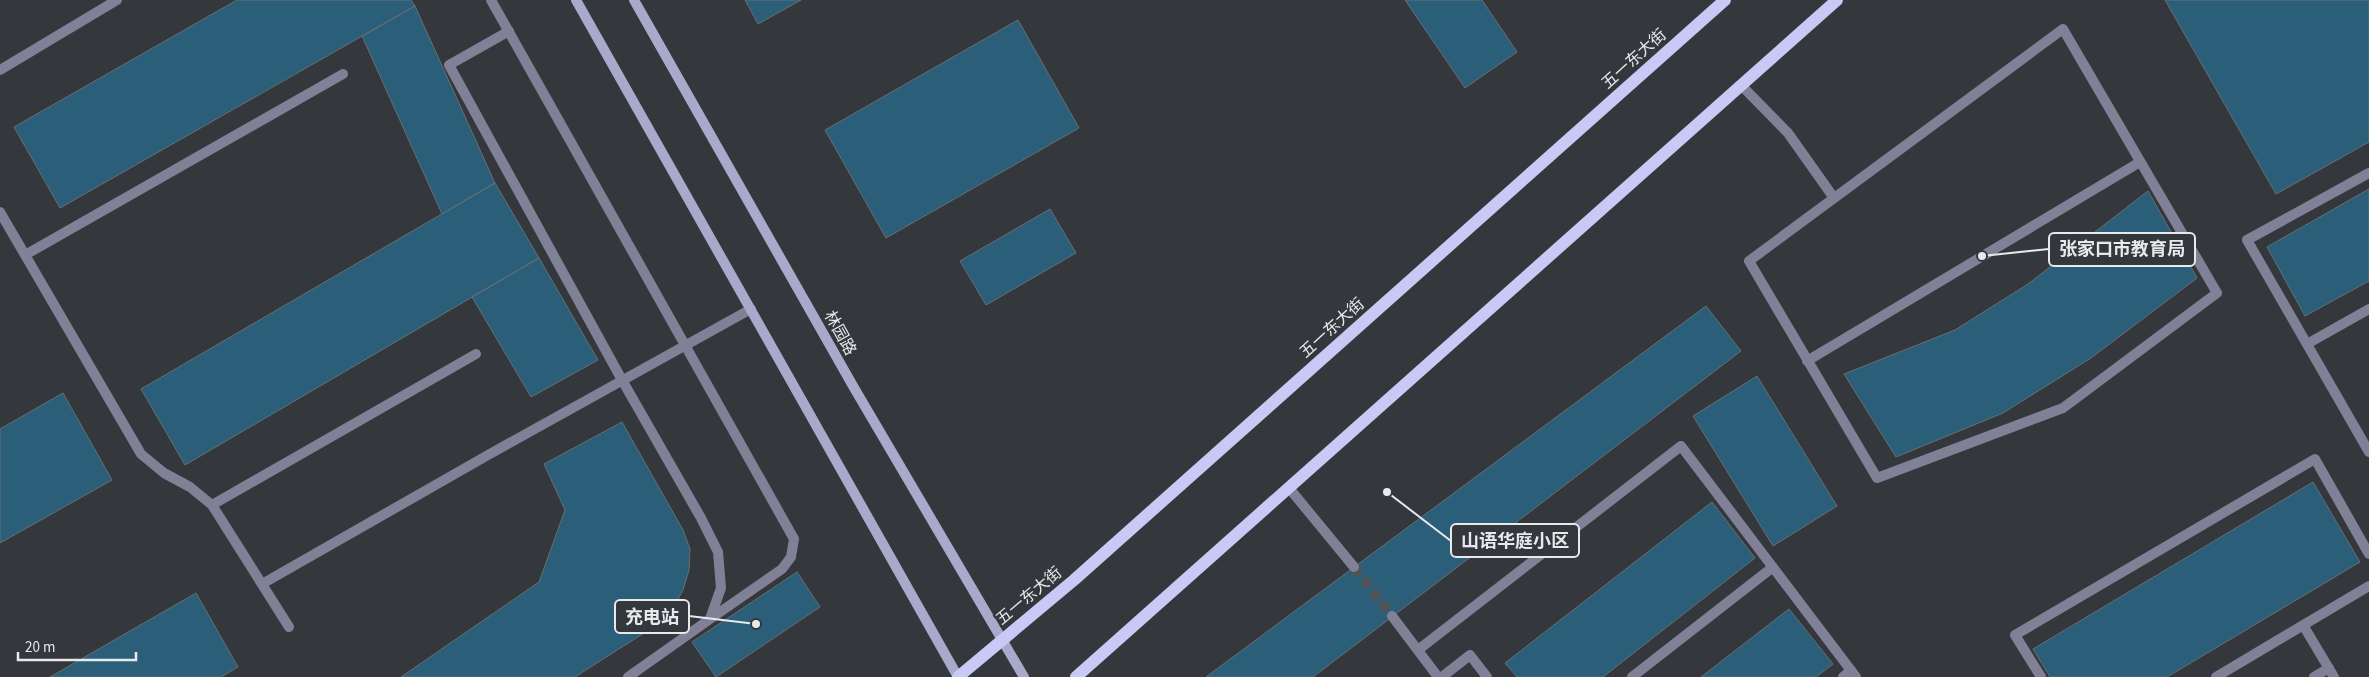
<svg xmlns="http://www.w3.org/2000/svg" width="2369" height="677" font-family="'Source Sans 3','Noto Sans SC',sans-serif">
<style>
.building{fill:#2b5e78;stroke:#686f73}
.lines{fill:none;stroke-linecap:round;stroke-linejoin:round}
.minor-tunnel{stroke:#4f5357;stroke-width:10;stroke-dasharray:10 5;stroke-linecap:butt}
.service{stroke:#808196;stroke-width:10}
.minor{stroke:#808196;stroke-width:10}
.secondary{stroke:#a9aacb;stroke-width:10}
.primary{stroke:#c8caf5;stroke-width:12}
.labels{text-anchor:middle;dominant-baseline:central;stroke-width:5;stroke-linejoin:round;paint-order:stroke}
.street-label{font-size:16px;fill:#e7e9ec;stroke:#34383d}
.leader{fill:none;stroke:#e7e9ec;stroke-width:2}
.callout-dot{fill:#e7e9ec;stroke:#34383d;stroke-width:2}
.callout{fill:#34383d;stroke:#e7e9ec;stroke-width:2}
.callout-label{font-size:18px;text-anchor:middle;font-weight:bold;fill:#e7e9ec}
</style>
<rect width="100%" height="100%" fill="#34383d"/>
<path class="building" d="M 237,0 L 411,0 L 415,6 L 60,208 L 14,127 Z
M 745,0 L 801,0 L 758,24 Z
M 1405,0 L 1482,0 L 1517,52 L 1465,88 Z
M 2165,0 L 2369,0 L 2369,142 L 2276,194 Z
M 415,6 L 495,183 L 442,214 L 362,36 Z
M 1018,20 L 1079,128 L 886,238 L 825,130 Z
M 495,183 L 539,258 L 185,465 L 141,389 Z
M 2369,189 L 2369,281 L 2305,316 L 2267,247 Z
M 2148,191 L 2197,278 L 2091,358 L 2003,413 L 1896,457 L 1844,374 L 1955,330 L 2028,284 Z
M 1050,209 L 1076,253 L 986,305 L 960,261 Z
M 539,258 L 598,360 L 531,397 L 472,297 Z
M 1706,306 L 1741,351 L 1313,677 L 1206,677 Z
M 1757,376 L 1837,506 L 1773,546 L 1693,416 Z
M 63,393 L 112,480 L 0,543 L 0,429 Z
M 622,422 L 683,530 L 690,549 L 689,570 L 683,590 L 674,606 L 655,626 L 575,677 L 401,677 L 539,582 L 565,510 L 544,464 Z
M 2313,482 L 2360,562 L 2167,677 L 2050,677 L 2033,649 Z
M 1712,502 L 1755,558 L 1603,677 L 1517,677 L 1505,663 Z
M 797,572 L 820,607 L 716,677 L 692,642 Z
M 196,593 L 238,667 L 221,677 L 50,677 Z
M 1789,609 L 1833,664 L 1816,677 L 1701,677 Z"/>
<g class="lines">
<path class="minor-tunnel" d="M 1354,567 L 1392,616"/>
<path class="service" d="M 2063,29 L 2217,293 L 2063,408 L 1877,478 L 1749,261 Z
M 1741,85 L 1788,133 L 1834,198
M 2369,173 L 2247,240 L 2369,452
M 2307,344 L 2369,309
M 1807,361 L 2140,162"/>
<path class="minor" d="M 491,0 L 794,539 L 791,557 L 782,569 L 710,619
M 509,31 L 449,65 L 622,380 L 701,518 L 718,552 L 721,588 L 710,619 L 628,677
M 0,70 L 117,0
M 0,212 L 141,454 L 164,473 L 190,487 L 212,505 L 289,627
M 25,255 L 343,74
M 1289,488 L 1354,567
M 212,505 L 476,354
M 262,584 L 488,455 L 751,309
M 1392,616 L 1438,677
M 2303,625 L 2334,677
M 1418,650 L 1681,446 L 1856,677
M 1442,677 L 1470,655 L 1487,677
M 1632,677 L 1773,567
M 1843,677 L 1851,670
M 2041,677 L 2015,635 L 2315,459 L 2369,554
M 2216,677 L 2369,586
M 2314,677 L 2329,668"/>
<path class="secondary" d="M 576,0 L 958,677
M 634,0 L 853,386 L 1024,677"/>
<path class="primary" d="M 958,677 L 1074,580 L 1725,0
M 1076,677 L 1837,0"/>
</g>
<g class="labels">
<g class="street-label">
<text transform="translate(1634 59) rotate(-42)">五一东大街</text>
<text transform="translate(1332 328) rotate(-42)">五一东大街</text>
<text transform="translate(840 333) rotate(61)">林园路</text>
<text transform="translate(1029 596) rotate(-40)">五一东大街</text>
</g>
</g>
<path class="leader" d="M1982 256L2049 249M1387 492L1451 541M756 624L689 616"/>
<g class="callout-dot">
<circle cx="1982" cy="256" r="5"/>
<circle cx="1387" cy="492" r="5"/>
<circle cx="756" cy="624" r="5"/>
</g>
<g class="callout">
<rect x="2049" y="233" width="146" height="33" rx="5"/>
<rect x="1451" y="524" width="128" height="33" rx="5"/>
<rect x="615" y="600" width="74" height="33" rx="5"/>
</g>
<g class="callout-label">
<text x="2122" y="255">张家口市教育局</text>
<text x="1515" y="547">山语华庭小区</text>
<text x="652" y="623">充电站</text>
</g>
<path d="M18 652v8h118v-8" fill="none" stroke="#e7e9ec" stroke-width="2.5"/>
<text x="25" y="652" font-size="15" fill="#e7e9ec" stroke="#34383d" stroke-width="4" paint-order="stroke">20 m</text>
</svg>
